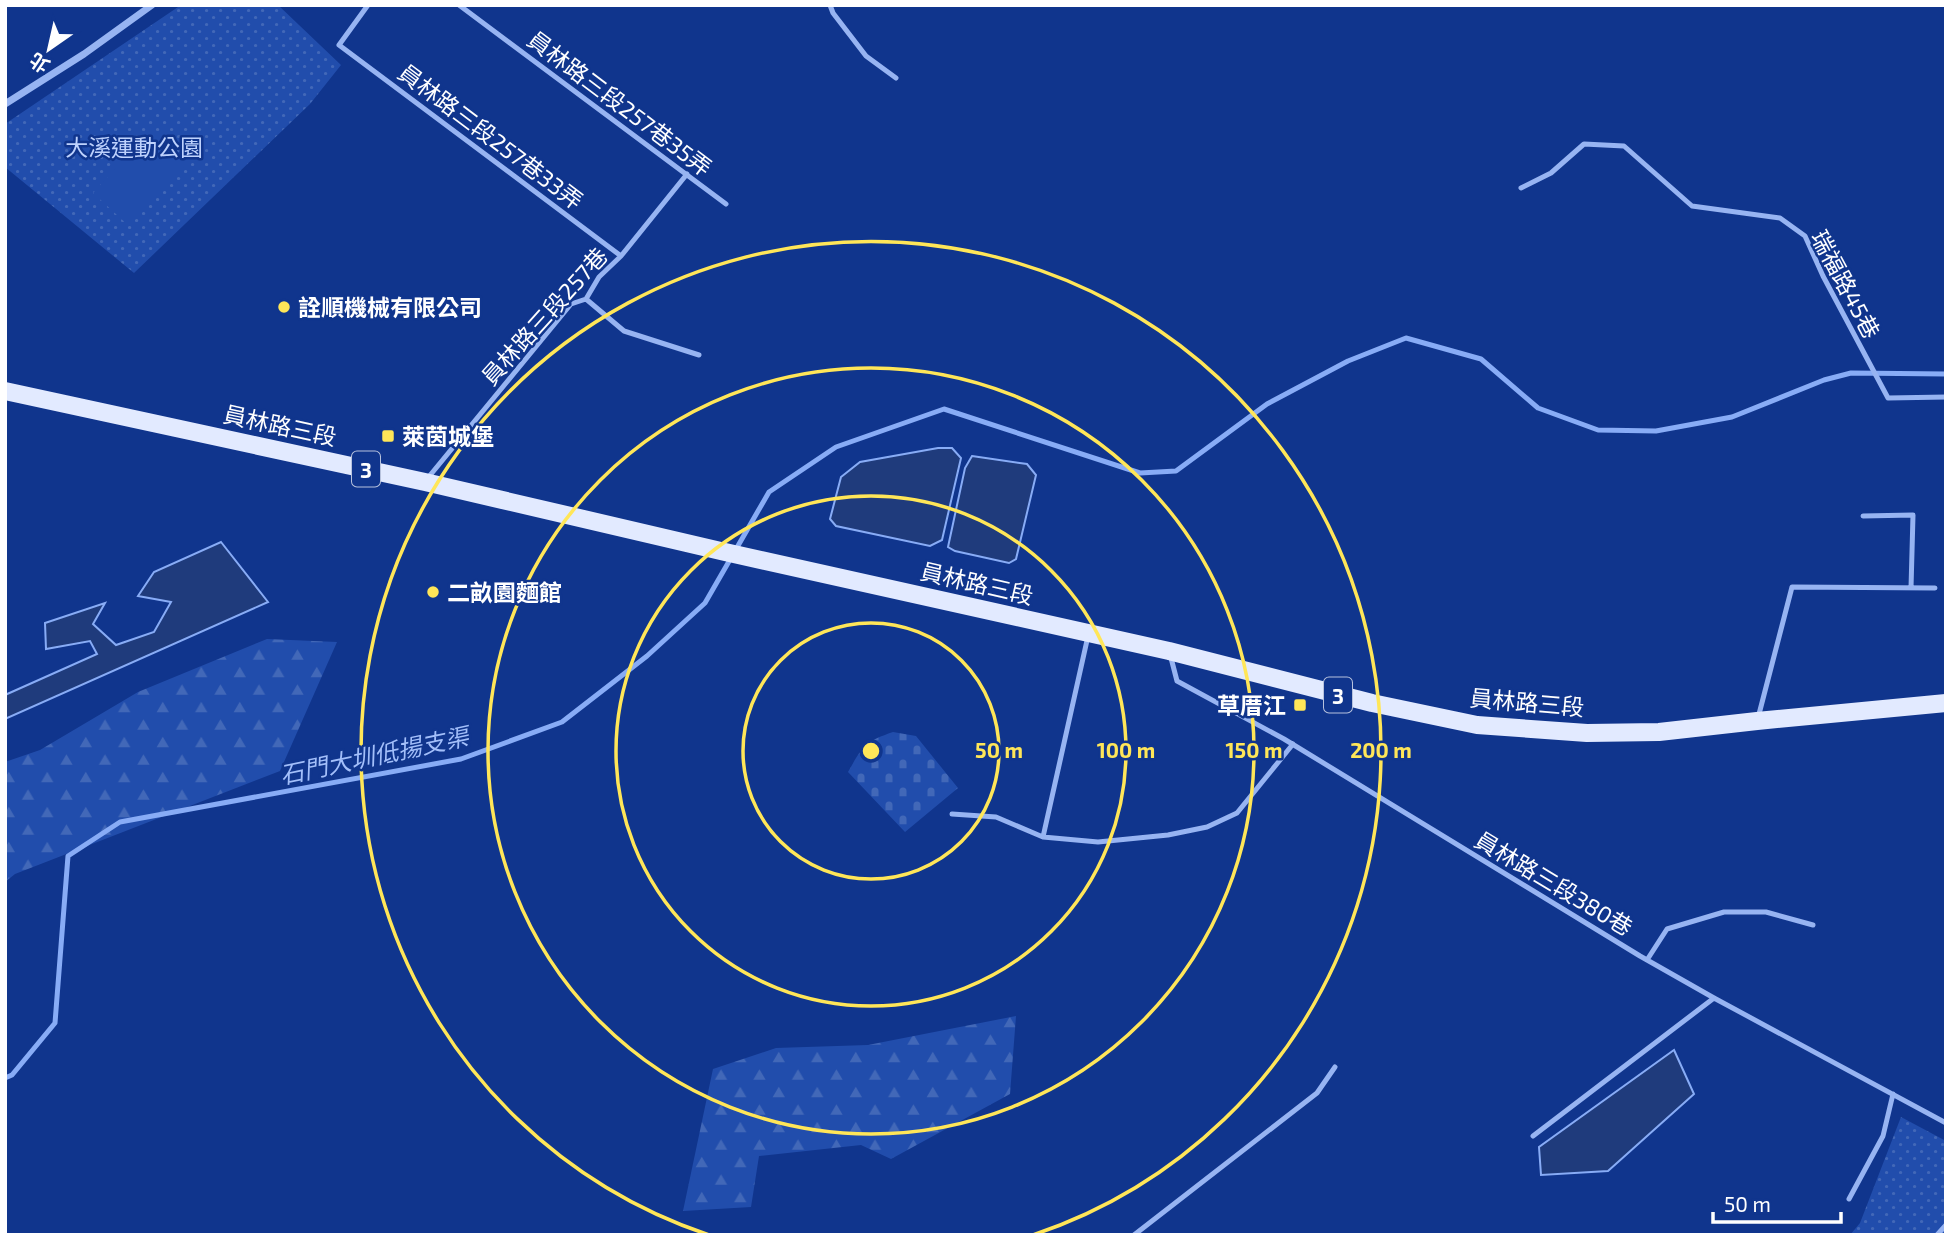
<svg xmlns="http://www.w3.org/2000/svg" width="1951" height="1240" font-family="'Exo 2','Noto Sans TC',sans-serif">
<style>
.forest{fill:url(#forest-firs)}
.cemetery{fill:url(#cemetery-stones)}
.park{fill:url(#park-dots)}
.garden{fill:#214dac}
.water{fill:#1f3b7c;stroke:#88acf6;stroke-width:2}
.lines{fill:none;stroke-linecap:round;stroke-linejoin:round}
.stream{stroke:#88acf6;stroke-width:5}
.lane{stroke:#97b4f2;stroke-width:5}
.street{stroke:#97b4f2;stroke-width:7}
.primary{stroke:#e2eaff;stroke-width:18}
.ring{fill:none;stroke:#ffe658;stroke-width:3.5}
.poi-dot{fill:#ffe658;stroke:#10358d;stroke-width:2.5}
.labels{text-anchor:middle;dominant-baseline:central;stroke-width:5;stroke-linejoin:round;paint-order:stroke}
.shield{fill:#10358d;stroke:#b7c2dd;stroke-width:2}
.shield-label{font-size:21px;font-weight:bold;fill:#fff}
.street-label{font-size:23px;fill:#fff;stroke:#10358d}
.park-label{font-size:23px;fill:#bed2fd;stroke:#10358d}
.poi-label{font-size:23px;font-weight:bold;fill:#fff;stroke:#10358d;text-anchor:start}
.water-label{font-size:24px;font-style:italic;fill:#a3bffa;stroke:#10358d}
.centre{fill:#ffe658;stroke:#10358d;stroke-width:3.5}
.ring-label{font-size:21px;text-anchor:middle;font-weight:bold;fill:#ffe658;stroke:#10358d;stroke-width:5;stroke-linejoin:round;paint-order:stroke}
</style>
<defs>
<pattern id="forest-firs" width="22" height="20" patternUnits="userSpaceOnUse" patternTransform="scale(1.75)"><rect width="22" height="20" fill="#214dac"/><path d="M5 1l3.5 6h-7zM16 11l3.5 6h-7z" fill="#4268b8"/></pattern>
<pattern id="cemetery-stones" width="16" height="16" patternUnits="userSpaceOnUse" patternTransform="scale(1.75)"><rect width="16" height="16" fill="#214dac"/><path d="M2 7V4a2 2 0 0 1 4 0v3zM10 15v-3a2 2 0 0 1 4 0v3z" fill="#4268b8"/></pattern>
<pattern id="park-dots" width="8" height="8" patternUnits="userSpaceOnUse" patternTransform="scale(1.75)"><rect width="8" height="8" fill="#214dac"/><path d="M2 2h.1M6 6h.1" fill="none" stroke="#4268b8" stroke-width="1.8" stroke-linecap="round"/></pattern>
</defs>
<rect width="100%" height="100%" fill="#10358d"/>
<path class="forest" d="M 267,639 L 337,642 L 280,771 L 15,874 L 5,882 L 5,762 L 40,750 L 138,692 Z
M 1016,1016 L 1010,1094 L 891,1159 L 861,1145 L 759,1156 L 751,1207 L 683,1211 L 713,1069 L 776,1048 L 868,1045 Z"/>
<path class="cemetery" d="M 893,732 L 916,736 L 958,788 L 905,832 L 848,772 C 863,746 864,742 893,732 Z"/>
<path class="park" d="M 181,5 L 278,5 L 341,65 L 310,104 L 134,273 L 5,167 L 5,124 Z
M 1901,1117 L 1946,1141 L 1946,1235 L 1850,1235 L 1860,1223 Z"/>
<path class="garden" d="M 148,133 L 184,167 L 129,226 L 93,193 Z"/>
<path class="water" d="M 938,448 L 952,448 L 961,458 L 942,540 L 930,546 L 836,526 L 830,519 L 841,477 L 860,462 Z
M 972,456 L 1027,464 L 1036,475 L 1016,559 L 1009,563 L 955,551 L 948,547 L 965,468 Z
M 221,542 L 268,602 L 5,719 L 5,695 L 97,654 L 90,641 L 46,649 L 45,623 L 105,603 L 93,624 L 116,645 L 154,632 L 171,602 L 138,596 L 154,572 Z
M 1674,1050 L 1694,1094 L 1608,1171 L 1541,1175 L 1539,1147 Z"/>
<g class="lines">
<path class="stream" d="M 5,1078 L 12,1075 L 55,1023 L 68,856 L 120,822 L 461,759 L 562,722 L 647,656 L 705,603 L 769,492 L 836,447 L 944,409 L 1140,473 L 1176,471 L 1267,404 L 1348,361 L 1406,338 L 1481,359 L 1538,408 L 1598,430 L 1656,431 L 1732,417 L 1824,380 L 1851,373 L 1946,374"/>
<path class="lane" d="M 368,5 L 339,45 L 621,256
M 459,5 L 726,204
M 830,5 L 833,13 L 866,56 L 896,78
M 1521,188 L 1551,173 L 1584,144 L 1624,146 L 1692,206 L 1780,218 L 1805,236 L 1823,276 L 1888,398 L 1946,397
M 586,299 L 624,331 L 699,355
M 427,479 L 571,304 L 586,299 L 599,277 L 621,256 L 687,174
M 1863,516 L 1913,515 L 1911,588
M 1088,636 L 1043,837 L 1098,842 L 1168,835 L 1207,827 L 1237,813 L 1293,744
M 1170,654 L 1177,681 L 1284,739 L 1640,956 L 1714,998 L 1946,1123
M 1758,718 L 1792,587 L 1935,588
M 952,814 L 996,817 L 1043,837
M 1647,960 L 1667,929 L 1724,912 L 1766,912 L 1813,925
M 1533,1136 L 1714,998
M 1849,1199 L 1883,1136 L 1893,1094
M 1134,1235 L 1317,1093 L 1335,1067
M 1937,1235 L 1946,1225"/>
<path class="street" d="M 5,104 L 84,54 L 152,5"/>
<path class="primary" d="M 5,391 L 425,482 L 725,552 L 1169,651 L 1372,703 L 1477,725 L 1587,733 L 1659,732 L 1757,721 L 1946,703"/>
</g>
<g class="ring">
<circle cx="871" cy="751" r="128"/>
<circle cx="871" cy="751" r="255"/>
<circle cx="871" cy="751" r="383"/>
<path d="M709 1235A510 510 0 1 1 1033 1235"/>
</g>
<g class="poi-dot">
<circle cx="284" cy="307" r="7"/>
<rect x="381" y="429" width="14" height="14" rx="3.5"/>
<circle cx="433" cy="592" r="7"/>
<rect x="1293" y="698" width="14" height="14" rx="3.5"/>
</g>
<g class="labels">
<g class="shield">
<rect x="352" y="451.5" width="28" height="35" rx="5"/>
<rect x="1324" y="677.5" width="28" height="35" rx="5"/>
</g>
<g class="shield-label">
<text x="366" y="469">3</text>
<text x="1338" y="695">3</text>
</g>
<g class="street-label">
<text transform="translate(620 103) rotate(37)">員林路三段257巷35弄</text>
<text transform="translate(491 136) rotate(37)">員林路三段257巷33弄</text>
<text transform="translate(1846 284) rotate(62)">瑞福路45巷</text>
<text transform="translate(544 316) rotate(-48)">員林路三段257巷</text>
<text transform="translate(280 425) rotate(12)">員林路三段</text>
<text transform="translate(977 583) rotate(13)">員林路三段</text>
<text transform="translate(1527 702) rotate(5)">員林路三段</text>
<text transform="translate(1554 883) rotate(31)">員林路三段380巷</text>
</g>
<g class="park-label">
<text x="134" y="147">大溪運動公園</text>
</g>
<g class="poi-label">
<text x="298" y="307">詮順機械有限公司</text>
<text x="402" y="436">萊茵城堡</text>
<text x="447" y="592">二畝園麵館</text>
<text x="1286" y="705" text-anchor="end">草厝江</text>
</g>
<g class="water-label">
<text transform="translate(374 755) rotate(-12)">石門大圳低揚支渠</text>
</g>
</g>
<circle cx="871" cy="751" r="10" class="centre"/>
<g class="ring-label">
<text x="999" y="758">50 m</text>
<text x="1126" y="758">100 m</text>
<text x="1254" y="758">150 m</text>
<text x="1381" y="758">200 m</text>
</g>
<rect width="1951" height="1240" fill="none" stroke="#ffffff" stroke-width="14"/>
<g transform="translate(49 49) rotate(214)" stroke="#10358d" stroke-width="5" paint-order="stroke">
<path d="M0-5L12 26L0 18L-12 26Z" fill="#ffffff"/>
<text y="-10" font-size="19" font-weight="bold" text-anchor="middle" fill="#ffffff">北</text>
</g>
<path d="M1713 1212v10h128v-10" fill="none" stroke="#ffffff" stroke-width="3.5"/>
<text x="1724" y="1212" font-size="21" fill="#ffffff" stroke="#10358d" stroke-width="5" paint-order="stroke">50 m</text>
</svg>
